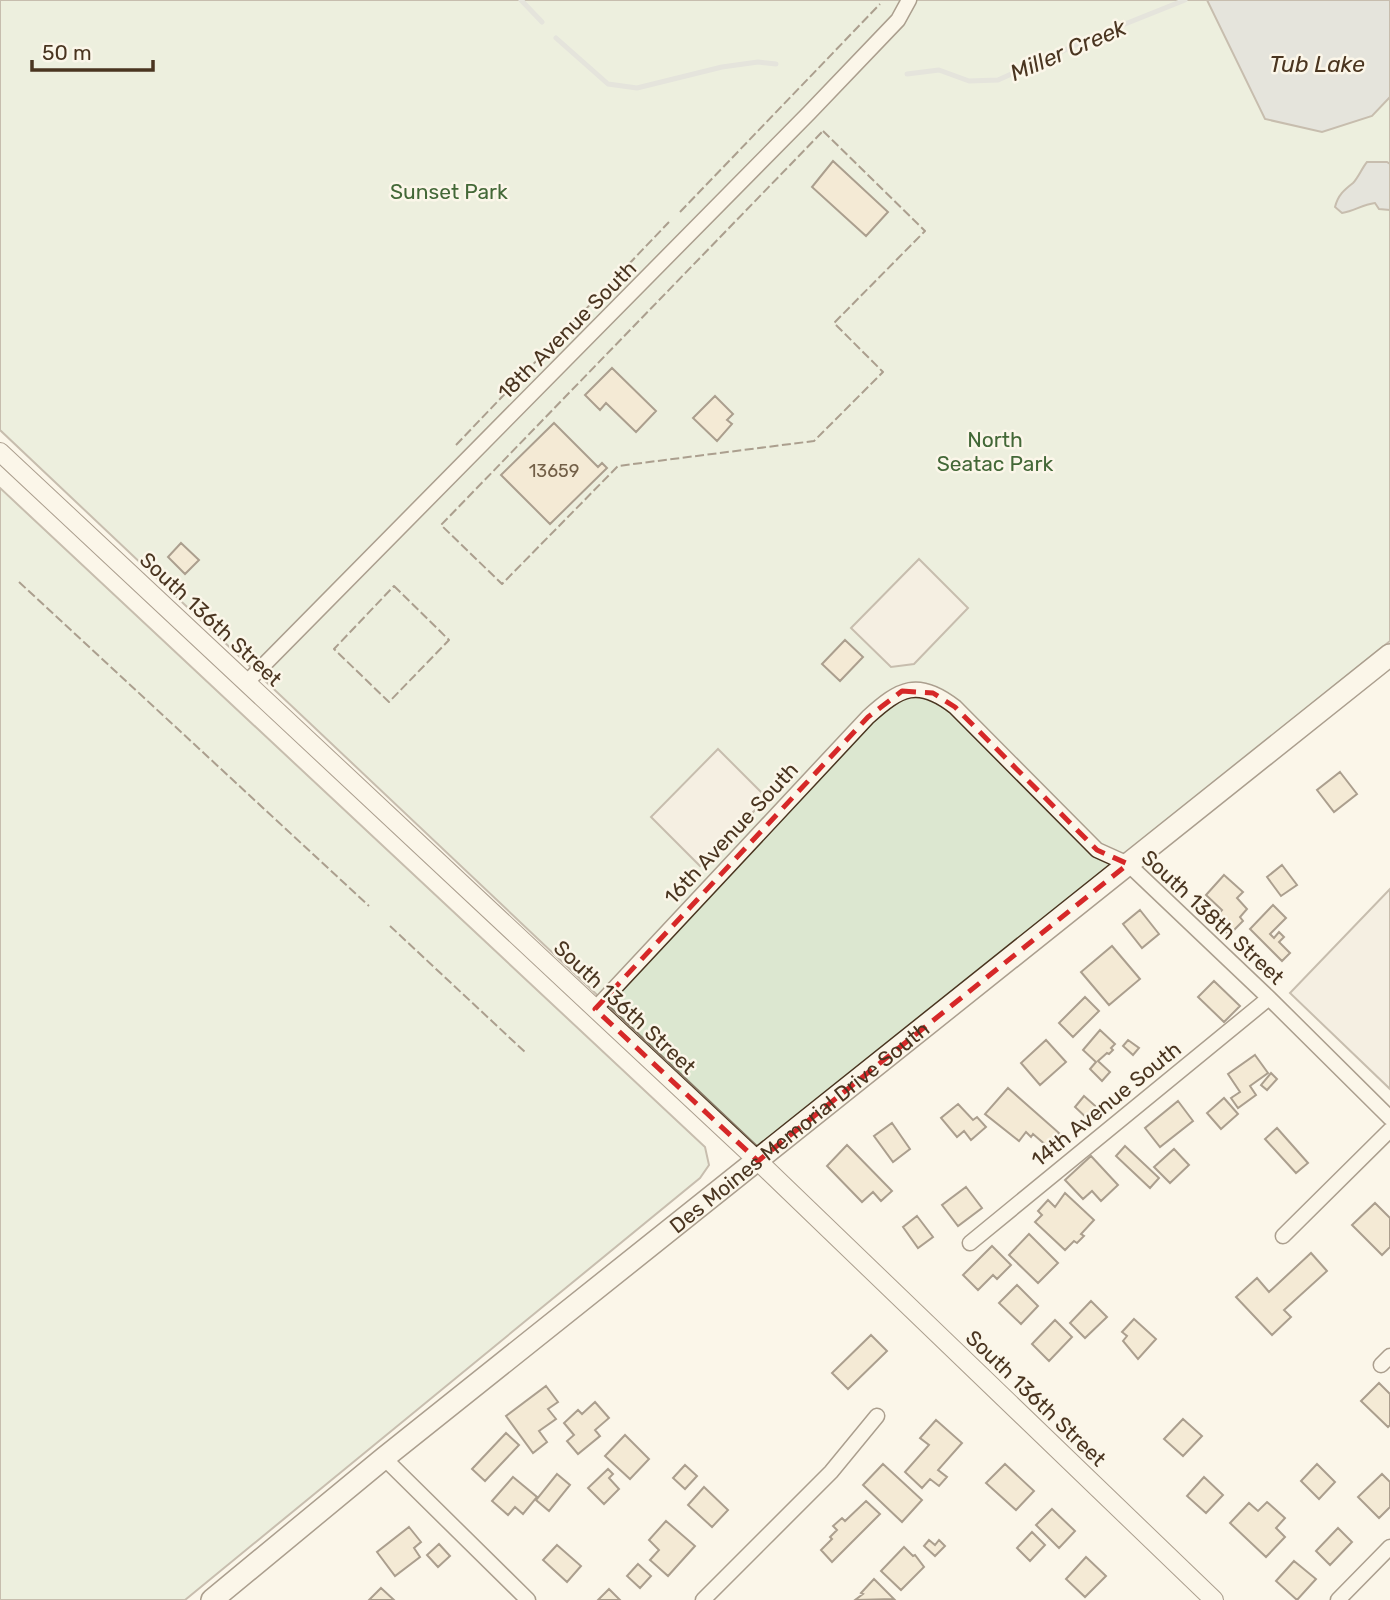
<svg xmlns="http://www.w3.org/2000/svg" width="1390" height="1600" font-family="Rubik,sans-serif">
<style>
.green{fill:#dce7d0;stroke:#887966;stroke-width:2}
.parking{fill:#ede7d9;stroke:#887966;stroke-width:2}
.water{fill:#c9cecd;stroke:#887966;stroke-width:2}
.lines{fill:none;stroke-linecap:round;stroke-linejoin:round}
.stream{stroke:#c9cecd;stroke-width:5}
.building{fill:#ecdcbc;stroke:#4a3520;stroke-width:2}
.minor-casing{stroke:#4a3520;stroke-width:17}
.tertiary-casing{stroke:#4a3520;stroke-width:20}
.secondary-casing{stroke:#4a3520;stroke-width:24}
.minor{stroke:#fbf6e9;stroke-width:14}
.tertiary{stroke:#fbf6e9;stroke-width:18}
.secondary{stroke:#fbf6e9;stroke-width:21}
.fence{stroke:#4a3520;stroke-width:2;stroke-dasharray:9 3.5;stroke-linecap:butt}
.marked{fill:none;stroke:#d62828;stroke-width:5;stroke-dasharray:14 9;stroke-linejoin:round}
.labels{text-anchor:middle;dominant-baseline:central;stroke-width:5;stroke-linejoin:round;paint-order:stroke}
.number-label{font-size:18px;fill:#725f47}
.park-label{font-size:21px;fill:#436837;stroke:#fbf6e9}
.street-label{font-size:21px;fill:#4a3520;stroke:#fbf6e9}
.water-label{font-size:23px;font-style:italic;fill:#4a3520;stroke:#fbf6e9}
</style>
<rect width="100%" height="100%" fill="#fbf6e9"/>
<path class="green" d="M 0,0 L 1390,0 L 1390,641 L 760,1149 L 0,430 Z
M 0,488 L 705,1147 L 709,1165 L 700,1178 L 185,1600 L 0,1600 Z"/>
<path class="parking" d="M 919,559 L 968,608 L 914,664 L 891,667 L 851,628 Z
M 718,749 L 767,798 L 700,866 L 651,817 Z
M 1390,889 L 1390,1089 L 1290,993 Z"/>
<path class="water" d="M 1207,0 L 1390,0 L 1390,97 L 1372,116 L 1322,132 L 1265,119 Z
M 1367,162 L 1387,162 L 1390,164 L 1390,210 L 1379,209 L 1375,203 C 1361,205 1355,211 1342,213 L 1335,207 C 1338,195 1344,190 1353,183 C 1358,178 1362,168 1367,162 Z"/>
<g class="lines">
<path class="stream" d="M 521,0 L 542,22
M 556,38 L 608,84 L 637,88 L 722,67 L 758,62 L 776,64
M 907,74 L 939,70 L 969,81 L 998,80 L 1105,32 L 1185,0"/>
</g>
<path class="building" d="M 833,161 L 888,212 L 866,236 L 812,187 Z
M 612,368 L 656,411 L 636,432 L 606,403 L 600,410 L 585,395 Z
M 715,396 L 733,414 L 727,420 L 732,424 L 717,441 L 693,418 Z
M 554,423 L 598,467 L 602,463 L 607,468 L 550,524 L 501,475 Z
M 181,543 L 199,560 L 185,574 L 168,557 Z
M 845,640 L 863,657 L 840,681 L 822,664 Z
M 1340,772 L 1357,794 L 1334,812 L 1317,790 Z
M 1282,865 L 1297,885 L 1281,896 L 1267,877 Z
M 1224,875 L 1243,892 L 1237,898 L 1247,909 L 1240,917 L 1243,921 L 1229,935 L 1213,920 L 1222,910 L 1206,895 Z
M 1273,905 L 1286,918 L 1270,934 L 1274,938 L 1279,932 L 1284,937 L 1279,942 L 1290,953 L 1282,961 L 1250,929 Z
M 1140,910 L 1159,934 L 1142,948 L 1123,924 Z
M 1112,946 L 1140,979 L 1109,1005 L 1081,972 Z
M 1214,981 L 1240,1006 L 1224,1022 L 1198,997 Z
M 1085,997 L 1099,1011 L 1073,1037 L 1059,1023 Z
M 1100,1030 L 1115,1044 L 1111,1048 L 1113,1050 L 1109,1054 L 1107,1053 L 1098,1061 L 1110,1072 L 1102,1081 L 1090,1069 L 1096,1062 L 1083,1050 Z
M 1046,1040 L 1066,1062 L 1040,1085 L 1021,1063 Z
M 1128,1040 L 1139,1048 L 1133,1055 L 1123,1046 Z
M 1255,1055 L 1268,1073 L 1250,1086 L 1256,1095 L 1238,1108 L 1231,1098 L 1240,1092 L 1228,1074 Z
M 1271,1073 L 1277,1079 L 1267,1090 L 1261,1085 Z
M 1008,1088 L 1059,1133 L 1047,1146 L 1033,1134 L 1031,1137 L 1026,1132 L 1019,1141 L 985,1114 Z
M 1084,1096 L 1101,1111 L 1091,1122 L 1075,1107 Z
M 1224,1098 L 1238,1114 L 1221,1129 L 1207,1113 Z
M 1178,1101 L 1193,1121 L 1160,1147 L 1145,1128 Z
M 958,1104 L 973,1120 L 977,1117 L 986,1127 L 971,1140 L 964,1131 L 957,1137 L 941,1118 Z
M 892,1123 L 910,1149 L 893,1162 L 874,1136 Z
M 1277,1128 L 1308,1163 L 1296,1173 L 1265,1139 Z
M 847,1145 L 892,1191 L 881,1201 L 873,1192 L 862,1202 L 827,1166 Z
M 1125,1146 L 1159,1178 L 1150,1188 L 1116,1156 Z
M 1174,1149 L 1189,1165 L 1170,1183 L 1154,1167 Z
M 1091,1156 L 1118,1185 L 1101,1201 L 1092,1191 L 1083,1199 L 1065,1180 Z
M 966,1187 L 982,1208 L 958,1226 L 942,1205 Z
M 1065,1193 L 1094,1220 L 1081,1234 L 1084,1236 L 1077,1243 L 1074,1241 L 1065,1250 L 1035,1222 L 1042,1215 L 1038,1211 L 1048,1200 L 1055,1207 Z
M 1375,1203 L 1390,1218 L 1390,1247 L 1382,1255 L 1352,1225 Z
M 917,1216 L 933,1237 L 918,1248 L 903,1227 Z
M 1029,1234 L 1058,1263 L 1038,1283 L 1009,1255 Z
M 992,1246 L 1011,1265 L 997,1279 L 993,1275 L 978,1290 L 963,1275 Z
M 1311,1253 L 1327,1271 L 1284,1310 L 1291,1317 L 1272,1335 L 1236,1297 L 1257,1278 L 1269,1292 Z
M 1017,1285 L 1038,1306 L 1021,1324 L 999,1303 Z
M 1091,1301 L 1107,1317 L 1085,1338 L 1070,1323 Z
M 1134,1319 L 1156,1339 L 1138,1359 L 1123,1341 L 1127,1336 L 1122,1332 Z
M 1055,1320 L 1072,1337 L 1049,1361 L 1032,1344 Z
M 871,1335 L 887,1351 L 848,1389 L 832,1373 Z
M 1379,1383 L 1390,1394 L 1390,1425 L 1388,1427 L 1361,1401 Z
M 546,1386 L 558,1402 L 548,1409 L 556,1419 L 539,1431 L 547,1442 L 533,1453 L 506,1416 Z
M 595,1402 L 609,1418 L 595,1430 L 600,1436 L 578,1454 L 567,1441 L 574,1435 L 564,1423 L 578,1410 L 582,1414 Z
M 1183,1419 L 1202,1436 L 1183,1456 L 1164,1439 Z
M 936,1420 L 962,1443 L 938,1470 L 947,1477 L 939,1486 L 930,1479 L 922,1488 L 905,1472 L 929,1445 L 920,1438 Z
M 506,1433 L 519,1445 L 485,1481 L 472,1469 Z
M 625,1435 L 649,1459 L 630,1479 L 605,1456 Z
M 883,1464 L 922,1500 L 902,1522 L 863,1485 Z
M 1005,1464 L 1034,1491 L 1016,1510 L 986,1483 Z
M 1317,1464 L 1335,1482 L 1319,1499 L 1301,1481 Z
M 685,1465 L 697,1476 L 685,1489 L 673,1478 Z
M 608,1469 L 613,1474 L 609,1478 L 619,1489 L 604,1504 L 588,1488 Z
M 557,1474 L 570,1485 L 549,1511 L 536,1500 Z
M 1382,1474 L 1390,1482 L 1390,1507 L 1379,1518 L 1358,1497 Z
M 513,1477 L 537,1497 L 523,1514 L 515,1507 L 508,1515 L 492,1501 Z
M 1204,1477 L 1223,1495 L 1206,1513 L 1187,1496 Z
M 704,1487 L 728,1510 L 712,1527 L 688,1505 Z
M 866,1501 L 880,1514 L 832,1562 L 821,1550 L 832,1539 L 830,1537 L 837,1530 L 833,1526 L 842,1518 L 845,1521 Z
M 1267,1502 L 1285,1518 L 1276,1528 L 1285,1537 L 1266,1557 L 1230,1523 L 1249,1503 L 1258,1511 Z
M 1052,1509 L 1075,1531 L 1059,1548 L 1036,1525 Z
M 666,1521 L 695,1546 L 668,1576 L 650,1560 L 659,1550 L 649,1540 Z
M 409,1527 L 421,1542 L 414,1548 L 420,1557 L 395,1576 L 377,1552 Z
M 1338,1528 L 1352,1542 L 1330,1565 L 1316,1551 Z
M 1032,1532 L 1045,1545 L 1030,1561 L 1017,1548 Z
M 929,1540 L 935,1545 L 939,1540 L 945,1546 L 935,1556 L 924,1546 Z
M 439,1544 L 450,1556 L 438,1567 L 427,1555 Z
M 557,1545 L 581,1566 L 567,1582 L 543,1560 Z
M 904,1547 L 913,1556 L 915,1555 L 924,1567 L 901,1590 L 881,1571 Z
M 1086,1557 L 1106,1576 L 1085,1597 L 1066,1579 Z
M 1294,1561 L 1316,1579 L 1297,1600 L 1276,1581 Z
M 638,1564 L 651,1576 L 640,1588 L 627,1576 Z
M 874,1579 L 894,1599 L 855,1600 L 863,1594 L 861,1593 Z
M 381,1588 L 394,1600 L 369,1600 Z
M 609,1589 L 620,1600 L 598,1600 Z"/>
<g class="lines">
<g class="minor-casing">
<path id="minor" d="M 246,683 L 809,113 L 898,20 L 909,0
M 595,1009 L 868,717 C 900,688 918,678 955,707 L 1097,850 L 1128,864 L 1269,998 L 1390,1118
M 1283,1236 L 1390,1130
M 970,1243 L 1269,998
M 1381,1365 L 1390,1356
M 384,1458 L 528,1600
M 703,1600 L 831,1472 L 877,1416
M 1338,1600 L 1390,1547"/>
</g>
<g class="tertiary-casing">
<path id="tertiary" d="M 0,452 L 758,1161 L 1214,1600"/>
</g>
<g class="secondary-casing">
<g id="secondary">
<path id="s1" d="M 212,1600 L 384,1458 L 1390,655"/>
</g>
</g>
<use href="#minor" class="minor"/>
<use href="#tertiary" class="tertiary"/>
<use href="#secondary" class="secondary"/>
<path class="fence" d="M 823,131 L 925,231 L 834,323 L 883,372 L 814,441 L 618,466 L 502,584 L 441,525 Z
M 680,212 L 880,4
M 456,445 L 669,222
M 19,582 L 369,906
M 394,586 L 449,640 L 389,702 L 334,649 Z
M 390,926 L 526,1053"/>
</g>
<path d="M0 0H1390V1600H0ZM 902,691 L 933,693 L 955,707 L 1097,850 L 1128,864 L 758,1161 L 595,1009 L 868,717 Z" fill="#fbf6e9" fill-opacity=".55" fill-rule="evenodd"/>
<path class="marked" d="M 902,691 L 933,693 L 955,707 L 1097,850 L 1128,864 L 758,1161 L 595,1009 L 868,717 Z"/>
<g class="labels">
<g class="number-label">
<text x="554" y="471">13659</text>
</g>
<g class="park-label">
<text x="449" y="191">Sunset Park</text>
<text x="995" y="439">North<tspan x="995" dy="24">Seatac Park</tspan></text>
</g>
<g class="street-label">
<text transform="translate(567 330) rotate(-45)">18th Avenue South</text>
<text transform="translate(211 619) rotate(43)">South 136th Street</text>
<text transform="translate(731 833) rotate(-47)">16th Avenue South</text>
<text transform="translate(1213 917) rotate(43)">South 138th Street</text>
<text transform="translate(625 1007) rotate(43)">South 136th Street</text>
<text transform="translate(1106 1104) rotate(-39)">14th Avenue South</text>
<text stroke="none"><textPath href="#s1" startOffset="754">Des Moines Memorial Drive South</textPath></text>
<text transform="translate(1036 1398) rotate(44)">South 136th Street</text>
</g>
<g class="water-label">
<text transform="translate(1068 50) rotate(-23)">Miller Creek</text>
<text x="1317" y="64">Tub Lake</text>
</g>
</g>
<path d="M32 60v10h121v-10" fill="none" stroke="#4a3520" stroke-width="3.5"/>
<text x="42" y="60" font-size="21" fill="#4a3520" stroke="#fbf6e9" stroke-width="5" paint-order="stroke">50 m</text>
</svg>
